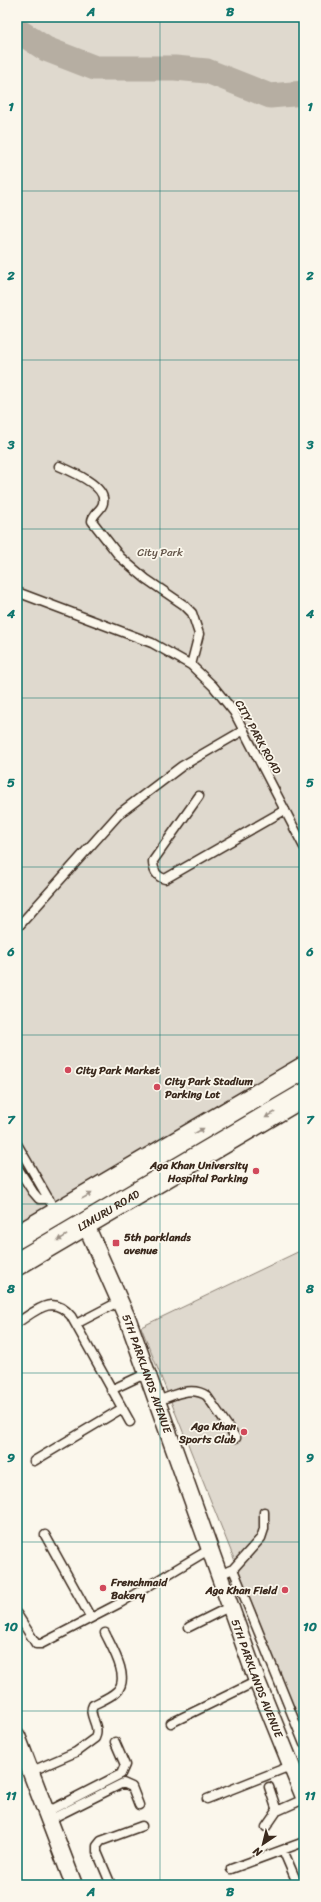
<svg xmlns="http://www.w3.org/2000/svg" width="321" height="1902" font-family="Sriracha,sans-serif">
<style>
.green{fill:#dfd9ce;stroke:#8d8276}
.lines{fill:none;stroke-linecap:round;stroke-linejoin:round}
.river{stroke:#b6aea2;stroke-width:25}
.service-casing{stroke:#3b2a1e;stroke-width:11}
.minor-casing{stroke:#3b2a1e;stroke-width:19}
.secondary-casing{stroke:#3b2a1e;stroke-width:25}
.service{stroke:#fbf7ec;stroke-width:8}
.minor{stroke:#fbf7ec;stroke-width:16}
.secondary{stroke:#fbf7ec;stroke-width:22}
.oneway{fill:#9b9085}
.grid{fill:none;stroke:#0f766e;stroke-width:1;stroke-opacity:0.55}
.poi-dot{fill:#d1495b;stroke:#fbf7ec;stroke-width:1.5}
.labels{text-anchor:middle;dominant-baseline:central;stroke-width:3.5;stroke-linejoin:round;paint-order:stroke}
.park-label{font-size:11px;fill:#64564a;stroke:#fbf7ec}
.street-label{font-size:11px;fill:#3b2a1e;stroke:#fbf7ec}
.poi-label{font-size:11px;font-weight:bold;fill:#3b2a1e;stroke:#fbf7ec;text-anchor:start}
.neatline{fill:none;stroke:#0f766e;stroke-width:1.5}
.grid-label{font-size:13px;text-anchor:middle;font-weight:bold;fill:#0f766e}
</style>
<rect width="100%" height="100%" fill="#fbf7ec"/>
<filter id="ink" filterUnits="userSpaceOnUse"><feTurbulence type="fractalNoise" baseFrequency=".025" numOctaves="2"/><feDisplacementMap in="SourceGraphic" scale="8" xChannelSelector="R" yChannelSelector="G"/><feConvolveMatrix kernelMatrix="1 2 1 2 8 2 1 2 1" color-interpolation-filters="sRGB"/></filter>
<g filter="url(#ink)">
<path class="green" d="M 17,17 L 304,17 L 304,1087 L 17,1259 Z
M 304,1249 L 304,1733 L 141,1327 Z"/>
<g class="lines">
<path class="river" d="M 17,30 L 46,49 L 95,68 L 175,68 L 207,71 L 270,96 L 304,93"/>
<g class="service-casing">
<path id="service" d="M 59,466 C 71,471 107,486 103,503 C 102,510 92,514 92,521 L 120,557 L 146,579 L 184,605 L 192,613 L 199,634 L 191,665
M 17,592 L 152,643 L 191,665 L 213,686 L 234,712 L 304,847
M 199,796 L 153,861 C 153,869 156,877 165,879 L 285,810
M 17,928 L 120,813 L 182,766 L 244,730
M 17,1144 L 56,1212
M 17,1167 L 33,1192 L 39,1199 L 49,1199
M 17,1323 C 37,1310 52,1294 71,1316 L 130,1422
M 76,1324 L 120,1301
M 111,1390 L 147,1373
M 157,1401 C 173,1396 191,1385 207,1396 L 236,1438
M 34,1461 L 121,1409
M 45,1535 L 91,1618
M 233,1569 L 304,1744
M 219,1575 L 233,1569 L 261,1538 L 264,1529 L 264,1512
M 17,1614 L 36,1644 L 41,1644 L 120,1603 L 210,1549
M 189,1627 L 231,1606
M 171,1723 L 257,1681
M 32,1771 L 76,1752 L 95,1738 C 101,1725 87,1716 93,1705 C 101,1701 111,1697 117,1691 C 131,1678 111,1646 105,1633
M 269,1787 L 277,1811
M 207,1799 L 293,1765
M 47,1812 L 121,1774 L 125,1765 L 115,1742
M 49,1820 L 123,1783 L 132,1787 L 139,1805
M 266,1827 L 277,1811 L 304,1799
M 283,1850 L 298,1885
M 231,1869 L 304,1842
M 111,1885 L 97,1852 L 97,1846 L 101,1841 L 142,1826"/>
</g>
<g class="minor-casing">
<g id="minor">
<path id="s1" d="M 85,1223 L 128,1320 L 257,1681 L 304,1797"/>
<path d="M 17,1736 L 74,1885"/>
</g>
</g>
<g class="secondary-casing">
<g id="secondary">
<path d="M 17,1237 L 304,1068"/>
<path id="s2" d="M 17,1264 L 304,1095"/>
</g>
</g>
<use href="#service" class="service"/>
<use href="#minor" class="minor"/>
<use href="#secondary" class="secondary"/>
</g>
<defs><path id="oneway-solid" d="M-6-.8H1V-3.2L6.5 0L1 3.2V.8H-6Z"/></defs>
<g class="oneway">
<use href="#oneway-solid" transform="translate(270 1115) rotate(150)"/>
<use href="#oneway-solid" transform="translate(199 1131) rotate(-30)"/>
<use href="#oneway-solid" transform="translate(87 1196) rotate(-29)"/>
<use href="#oneway-solid" transform="translate(62 1238) rotate(149)"/>
</g>
</g>
<path class="grid" d="M 160,17 L 160,1885M 17,191 L 304,191M 17,360 L 304,360M 17,529 L 304,529M 17,698 L 304,698M 17,867 L 304,867M 17,1035 L 304,1035M 17,1204 L 304,1204M 17,1373 L 304,1373M 17,1542 L 304,1542M 17,1711 L 304,1711"/>
<g class="poi-dot">
<circle cx="68" cy="1070" r="4"/>
<circle cx="157" cy="1087" r="4"/>
<circle cx="256" cy="1171" r="4"/>
<rect x="112" y="1239" width="8" height="8" rx="2"/>
<circle cx="244" cy="1432" r="4"/>
<circle cx="103" cy="1588" r="4"/>
<circle cx="285" cy="1590" r="4"/>
</g>
<g class="labels">
<g class="park-label">
<text x="160" y="552">City Park</text>
</g>
<g class="street-label">
<text transform="translate(258 737) rotate(61)">CITY PARK ROAD</text>
<text stroke="none"><textPath href="#s2" startOffset="106">LIMURU ROAD</textPath></text>
<text stroke="none"><textPath href="#s1" startOffset="163">5TH PARKLANDS AVENUE</textPath></text>
<text stroke="none"><textPath href="#s1" startOffset="487">5TH PARKLANDS AVENUE</textPath></text>
</g>
<g class="poi-label">
<text x="76" y="1070">City Park Market</text>
<text x="165" y="1081">City Park Stadium<tspan x="165" dy="13">Parking Lot</tspan></text>
<text x="248" y="1165" text-anchor="end">Aga Khan University<tspan x="248" dy="13">Hospital Parking</tspan></text>
<text x="124" y="1237">5th parklands<tspan x="124" dy="13">avenue</tspan></text>
<text x="236" y="1426" text-anchor="end">Aga Khan<tspan x="236" dy="13">Sports Club</tspan></text>
<text x="111" y="1582">Frenchmaid<tspan x="111" dy="13">Bakery</tspan></text>
<text x="277" y="1590" text-anchor="end">Aga Khan Field</text>
</g>
</g>
<rect width="321" height="1902" fill="none" stroke="#fbf7ec" stroke-width="44"/>
<g transform="translate(263 1844) rotate(215)" stroke="#fbf7ec" stroke-width="3" paint-order="stroke">
<path d="M0-3L7 15L0 10L-7 15Z" fill="#3b2a1e"/>
<text y="-6" font-size="11" font-weight="bold" text-anchor="middle" fill="#3b2a1e">N</text>
</g>
<rect x="22" y="22" width="277" height="1858" class="neatline"/>
<g class="grid-label">
<text x="91" y="16">A</text>
<text x="230" y="16">B</text>
<text x="11" y="111">1</text>
<text x="310" y="111">1</text>
<text x="11" y="280">2</text>
<text x="310" y="280">2</text>
<text x="11" y="449">3</text>
<text x="310" y="449">3</text>
<text x="11" y="618">4</text>
<text x="310" y="618">4</text>
<text x="11" y="787">5</text>
<text x="310" y="787">5</text>
<text x="11" y="956">6</text>
<text x="310" y="956">6</text>
<text x="11" y="1124">7</text>
<text x="310" y="1124">7</text>
<text x="11" y="1293">8</text>
<text x="310" y="1293">8</text>
<text x="11" y="1462">9</text>
<text x="310" y="1462">9</text>
<text x="11" y="1631">10</text>
<text x="310" y="1631">10</text>
<text x="11" y="1800">11</text>
<text x="310" y="1800">11</text>
<text x="91" y="1896">A</text>
<text x="230" y="1896">B</text>
</g>
</svg>
